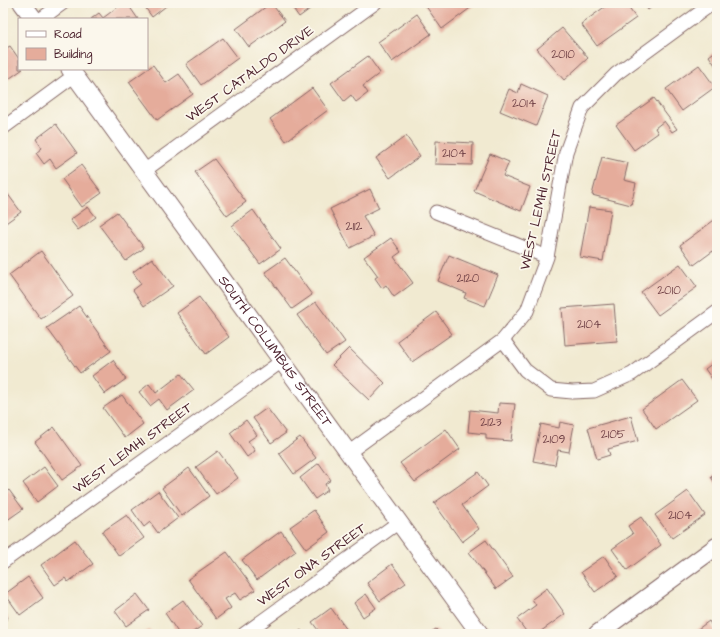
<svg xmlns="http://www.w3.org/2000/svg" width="720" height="637" font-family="'Architects Daughter',sans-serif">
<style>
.building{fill:#e5ac9b}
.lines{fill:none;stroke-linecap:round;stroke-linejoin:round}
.minor-casing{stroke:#846665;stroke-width:15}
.tertiary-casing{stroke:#846665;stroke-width:19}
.minor{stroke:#fff;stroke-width:13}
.tertiary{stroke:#fff;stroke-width:17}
.labels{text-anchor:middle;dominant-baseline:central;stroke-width:3.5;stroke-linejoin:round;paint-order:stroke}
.number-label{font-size:12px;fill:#714247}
.street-label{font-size:14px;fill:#4a1f2b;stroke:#fbf7ec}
</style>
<rect width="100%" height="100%" fill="#fbf7ec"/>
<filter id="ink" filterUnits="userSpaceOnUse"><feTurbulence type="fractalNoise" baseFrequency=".025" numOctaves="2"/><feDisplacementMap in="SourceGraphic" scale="8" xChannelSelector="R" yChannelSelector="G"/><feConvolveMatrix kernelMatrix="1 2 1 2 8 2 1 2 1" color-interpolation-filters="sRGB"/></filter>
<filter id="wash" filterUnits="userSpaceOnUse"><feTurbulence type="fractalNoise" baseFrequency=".012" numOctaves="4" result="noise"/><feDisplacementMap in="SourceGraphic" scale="16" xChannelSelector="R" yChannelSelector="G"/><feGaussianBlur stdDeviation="0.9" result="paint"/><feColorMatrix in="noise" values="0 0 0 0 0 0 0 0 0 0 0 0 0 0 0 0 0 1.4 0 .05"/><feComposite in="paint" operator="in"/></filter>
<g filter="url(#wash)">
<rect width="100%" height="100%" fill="#f1ead1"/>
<g id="blocks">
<path class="building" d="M 123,3 L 127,3 L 138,19 L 91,19 L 99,13 L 103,18 Z
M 142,3 L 170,3 L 152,17 Z
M 271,3 L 285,21 L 249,47 L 236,29 Z
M 289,3 L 318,3 L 299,17 Z
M 427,3 L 477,3 L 442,29 L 425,5 Z
M 610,3 L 625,3 L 636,18 L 597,46 L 581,24 Z
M 642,3 L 657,3 L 648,10 Z
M 417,14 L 431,34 L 392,62 L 378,42 Z
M 562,28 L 588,58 L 564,80 L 537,49 Z
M 223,38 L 238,58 L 201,85 L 186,64 Z
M 10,46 L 19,59 L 19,69 L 23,69 L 3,83 L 3,50 Z
M 717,50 L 717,68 L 709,56 Z
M 368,56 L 380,73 L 363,86 L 368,93 L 356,102 L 351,95 L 344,101 L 331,83 Z
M 153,65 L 166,83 L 179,74 L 193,94 L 157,120 L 129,82 Z
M 699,65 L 715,87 L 682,111 L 666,89 Z
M 521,84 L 548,96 L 536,126 L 500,111 L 509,89 L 518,93 Z
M 312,88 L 328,110 L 286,141 L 270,119 Z
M 654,98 L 677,129 L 672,132 L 664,121 L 655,128 L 658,133 L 634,150 L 616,125 Z
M 56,124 L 77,153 L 56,168 L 50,159 L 44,164 L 36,153 L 42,148 L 36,139 Z
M 406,136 L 420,156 L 390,178 L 376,158 Z
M 436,141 L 473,143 L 472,165 L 435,164 Z
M 490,154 L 509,162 L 503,176 L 530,187 L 521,211 L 474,191 Z
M 602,157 L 628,163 L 624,180 L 636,183 L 631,205 L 592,195 Z
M 214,159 L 246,202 L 227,216 L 195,172 Z
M 81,165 L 102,193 L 82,207 L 62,179 Z
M 4,189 L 21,212 L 3,225 L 3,190 Z
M 370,189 L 379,208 L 363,216 L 374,236 L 350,248 L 330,209 Z
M 88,207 L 96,217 L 78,230 L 70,220 Z
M 589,207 L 611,210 L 603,261 L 580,257 Z
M 253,210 L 281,249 L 260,264 L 232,226 Z
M 117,212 L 144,248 L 126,261 L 99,225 Z
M 717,218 L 717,257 L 713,251 L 694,265 L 680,245 Z
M 391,238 L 401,252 L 394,257 L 413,283 L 394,297 L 386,285 L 382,288 L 375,278 L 378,276 L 364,257 Z
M 41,251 L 73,296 L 41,319 L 9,275 Z
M 449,255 L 498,275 L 485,306 L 464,298 L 466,293 L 438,281 Z
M 152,258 L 173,286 L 144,306 L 133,290 L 141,284 L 133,272 Z
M 285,258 L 312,295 L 292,309 L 265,272 Z
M 680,264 L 697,287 L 658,315 L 641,292 Z
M 199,297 L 229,337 L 206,354 L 177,313 Z
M 316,302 L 345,342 L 326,355 L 297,315 Z
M 614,304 L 617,341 L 565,345 L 562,308 Z
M 79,306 L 111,351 L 80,373 L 47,328 Z
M 436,312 L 452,334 L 412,362 L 397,341 Z
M 349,348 L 385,383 L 369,400 L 332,365 Z
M 113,360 L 126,379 L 105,394 L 92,376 Z
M 717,360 L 717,386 L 705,369 Z
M 181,374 L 194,390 L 167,410 L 159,399 L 150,406 L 139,392 L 149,384 L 156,393 Z
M 682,380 L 697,400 L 656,429 L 642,409 Z
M 122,395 L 143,424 L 125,438 L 103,408 Z
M 499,403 L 515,404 L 511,441 L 486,439 L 486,434 L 468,432 L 470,410 L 498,413 Z
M 267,408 L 286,433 L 271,443 L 253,418 Z
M 631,416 L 638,441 L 608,449 L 610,455 L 597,459 L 588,428 Z
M 246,420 L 257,435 L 248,441 L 255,451 L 247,457 L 230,433 Z
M 560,422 L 574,425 L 569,452 L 558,450 L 555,465 L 533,461 L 541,424 L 559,428 Z
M 54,427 L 82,466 L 62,480 L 35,442 Z
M 446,429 L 460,449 L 415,482 L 400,463 Z
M 300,437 L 316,458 L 294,474 L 279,453 Z
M 218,451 L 238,478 L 216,494 L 196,467 Z
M 319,463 L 331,480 L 325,484 L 328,490 L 315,499 L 300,478 Z
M 44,467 L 58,486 L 37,502 L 23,483 Z
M 189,468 L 209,496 L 182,516 L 162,488 Z
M 478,472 L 488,486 L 462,505 L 479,529 L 462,542 L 434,503 Z
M 717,472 L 717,486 L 711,477 Z
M 9,490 L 23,509 L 3,523 L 3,495 Z
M 158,491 L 178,518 L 158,533 L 150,522 L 144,527 L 132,510 Z
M 688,491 L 705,515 L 672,538 L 655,515 Z
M 314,510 L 329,532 L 306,549 L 290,527 Z
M 127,515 L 144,538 L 119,556 L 102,532 Z
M 641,517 L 661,545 L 627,570 L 612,549 L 633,534 L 628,526 Z
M 281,531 L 296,551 L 257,580 L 242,560 Z
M 75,540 L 93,564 L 68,582 L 65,578 L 55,585 L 41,565 Z
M 486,540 L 513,577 L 496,589 L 469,552 Z
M 227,552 L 255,590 L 240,600 L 235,593 L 225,599 L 231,608 L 216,619 L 188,579 Z
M 604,556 L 618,576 L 595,592 L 581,572 Z
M 392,564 L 406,583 L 380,601 L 367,583 Z
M 28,577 L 43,598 L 20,615 L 5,594 Z
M 547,588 L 565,614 L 537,634 L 528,634 L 517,619 L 536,605 L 532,599 Z
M 137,594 L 149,610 L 126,626 L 115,611 Z
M 366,594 L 376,608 L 363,617 L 354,603 Z
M 183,600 L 202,626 L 190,634 L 179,634 L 165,613 Z
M 331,608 L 350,634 L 321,634 L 312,622 Z
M 3,610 L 8,618 L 3,622 Z
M 709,621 L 717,634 L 691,634 Z
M 436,629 L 440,634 L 428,634 Z
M 149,630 L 152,634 L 143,634 Z
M 301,630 L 304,634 L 296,634 Z"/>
</g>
</g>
<g filter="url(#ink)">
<use href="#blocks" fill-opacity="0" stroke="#846665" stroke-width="1"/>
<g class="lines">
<g class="minor-casing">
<path id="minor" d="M 41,19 L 63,3
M 3,128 L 75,75
M 144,171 L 375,3
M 436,212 L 547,257
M 503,340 L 525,370 L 551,390 L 572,392 L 594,391 L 632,374 L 717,312
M 348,453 L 503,340 L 527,311 L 547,257 L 566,152 L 582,108 L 616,74 L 713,3
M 3,562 L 282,361
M 244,634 L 399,522"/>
</g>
<g class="tertiary-casing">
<g id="tertiary">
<path d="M 22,3 L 34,19"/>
<path id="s1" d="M 70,69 L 480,634"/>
<path d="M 597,634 L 717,546"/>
</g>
</g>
<use href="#minor" class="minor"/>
<use href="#tertiary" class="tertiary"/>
</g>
</g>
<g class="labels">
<g class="number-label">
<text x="563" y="54">2010</text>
<text x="524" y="103">2014</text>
<text x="454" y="153">2104</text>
<text x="354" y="226">2112</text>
<text x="468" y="278">2120</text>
<text x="669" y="290">2010</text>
<text x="589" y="324">2104</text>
<text x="491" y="422">2123</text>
<text x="613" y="434">2105</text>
<text x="554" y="439">2109</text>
<text x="680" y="515">2104</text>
</g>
<g class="street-label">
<text transform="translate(250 74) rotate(-36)">WEST CATALDO DRIVE</text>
<text transform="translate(541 200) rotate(-77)">WEST LEMHI STREET</text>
<text stroke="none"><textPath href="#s1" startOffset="349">SOUTH COLUMBUS STREET</textPath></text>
<text transform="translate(133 448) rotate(-36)">WEST LEMHI STREET</text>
<text transform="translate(312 565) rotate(-36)">WEST ONA STREET</text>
</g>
</g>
<rect width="720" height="637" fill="none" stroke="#fbf7ec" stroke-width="16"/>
<rect x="18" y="18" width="130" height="52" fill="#fbf7ec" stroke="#b4a19f"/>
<rect x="26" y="31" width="20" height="6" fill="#ffffff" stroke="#b4a19f"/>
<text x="54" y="38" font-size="12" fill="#4a1f2b">Road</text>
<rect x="26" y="48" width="20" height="12" fill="#e5ac9b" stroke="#b4a19f"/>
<text x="54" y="58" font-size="12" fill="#4a1f2b">Building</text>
</svg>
